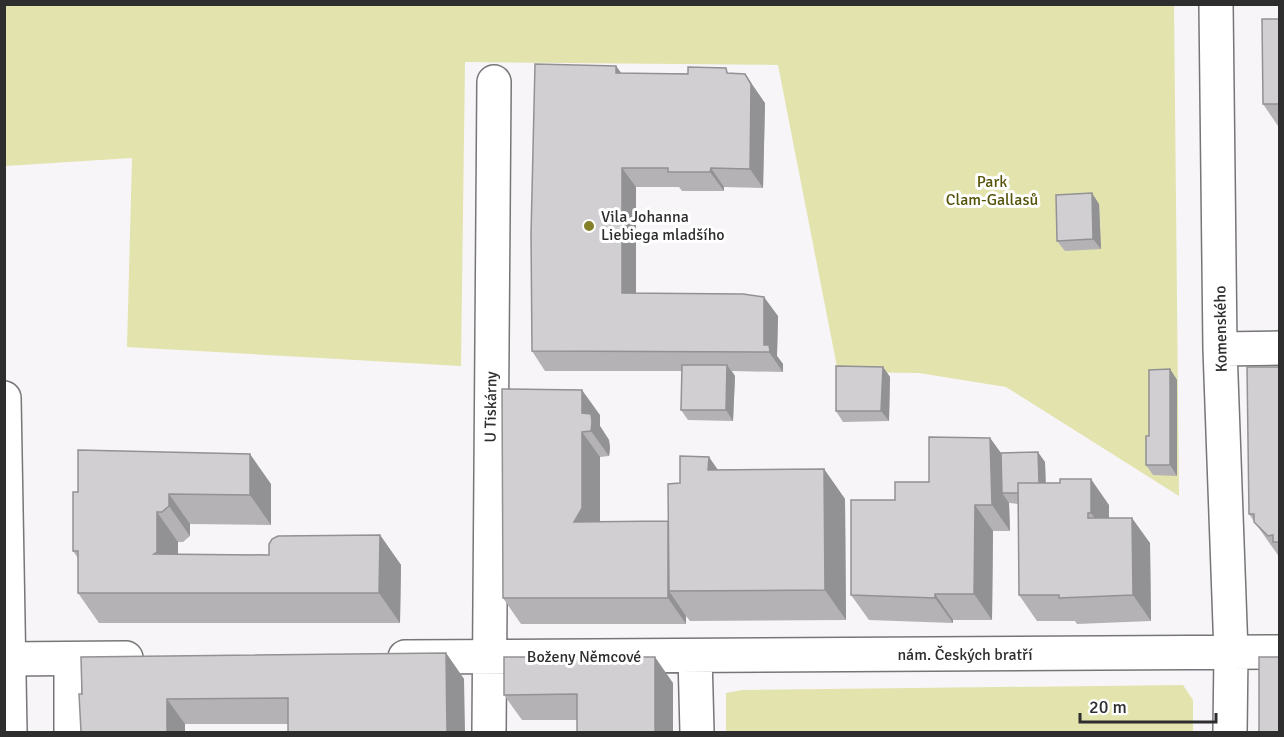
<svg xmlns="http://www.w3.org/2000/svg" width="1284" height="737" font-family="Signika,sans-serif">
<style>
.green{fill:#e3e3ae}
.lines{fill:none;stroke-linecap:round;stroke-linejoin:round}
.service-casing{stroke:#777578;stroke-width:30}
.minor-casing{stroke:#777578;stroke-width:36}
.tertiary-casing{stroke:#777578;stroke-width:36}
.service{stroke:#fff;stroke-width:27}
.minor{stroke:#fff;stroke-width:33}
.tertiary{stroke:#fff;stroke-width:33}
.wall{fill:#b4b2b5}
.shaded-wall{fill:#929193}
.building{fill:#d1cfd2;stroke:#929193;stroke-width:1.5}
.poi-dot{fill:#838028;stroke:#fff;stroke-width:2}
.labels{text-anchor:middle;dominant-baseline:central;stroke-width:6;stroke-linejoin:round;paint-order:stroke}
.park-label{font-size:16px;fill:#555309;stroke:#fff}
.poi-label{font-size:16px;fill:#2e2e2f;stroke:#fff;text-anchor:start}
.street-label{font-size:16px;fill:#2e2e2f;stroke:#fff}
</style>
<rect width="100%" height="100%" fill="#f7f5f8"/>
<path class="green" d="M 5,5 L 1174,5 L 1179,496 L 1006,387 L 919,373 L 838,372 L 778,65 L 465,62 L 461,366 L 127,347 L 132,158 L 5,166 Z
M 1183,685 L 1193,700 L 1193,732 L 726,732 L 726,693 L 742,690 Z"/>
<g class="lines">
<g class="service-casing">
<path id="service" d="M 68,658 L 68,732"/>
</g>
<g class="minor-casing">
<path id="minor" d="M 1216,4 L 1220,349 L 1231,653 L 1230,732
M 1220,349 L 1280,348
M 695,656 L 697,732
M 405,657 L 1280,652
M 4,659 L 126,658
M 489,732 L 494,82"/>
</g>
<g class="tertiary-casing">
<path id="tertiary" d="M 4,398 L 10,732"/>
</g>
<use href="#service" class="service"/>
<use href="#minor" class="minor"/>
<use href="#tertiary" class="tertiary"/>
</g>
<path class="wall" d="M 1280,19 L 1280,129 L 1263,104 Z
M 616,66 L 621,73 L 730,73 L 765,103 L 763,188 L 724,187 L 724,191 L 682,191 L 679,187 L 636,187 L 636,293 L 778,316 L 777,356 L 783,364 L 783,372 L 732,371 L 735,376 L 733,421 L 688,420 L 681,410 L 682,371 L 545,371 L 532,351 Z
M 1099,204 L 1101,249 L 1065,251 L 1057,241 Z
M 883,367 L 890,377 L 889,421 L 843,422 L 836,411 Z
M 1280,367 L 1280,558 L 1249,514 Z
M 1170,369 L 1177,380 L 1177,476 L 1153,475 L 1146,465 L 1149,436 Z
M 502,389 L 600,415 L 600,426 L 609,440 L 610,448 L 609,456 L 600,457 L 600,522 L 668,521 L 680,483 L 718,470 L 824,469 L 845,499 L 846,620 L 690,621 L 686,616 L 686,624 L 521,624 L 503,598 Z
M 990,438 L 1001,453 L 1045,462 L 1046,483 L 1109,505 L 1109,518 L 1150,543 L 1151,621 L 1077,624 L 1075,621 L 1037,621 L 1019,595 L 1018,504 L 1010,503 L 1009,503 L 1010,531 L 993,531 L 992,620 L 953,620 L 953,623 L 869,620 L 851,595 L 895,500 L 929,482 Z
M 271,484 L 271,525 L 190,524 L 190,536 L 183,542 L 178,542 L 178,554 L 269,555 L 380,535 L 401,565 L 400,623 L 99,623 L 78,593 L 78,558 L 73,551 L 73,492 Z
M 446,653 L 464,679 L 288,724 L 185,724 L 185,732 L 81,732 L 82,694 Z
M 673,683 L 673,732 L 577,732 L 577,720 L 522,720 L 504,695 Z"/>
<path class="shaded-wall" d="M 616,66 L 630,85 L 616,73 Z
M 745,74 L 765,103 L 763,188 L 750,169 Z
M 622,168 L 636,187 L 636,313 L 622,293 Z
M 711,168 L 724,187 L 724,191 L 710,172 Z
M 1092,193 L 1099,204 L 1101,249 L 1093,239 Z
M 764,297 L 778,316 L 777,356 L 783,364 L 783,372 L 764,345 Z
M 727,365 L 735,376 L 733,421 L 726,410 Z
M 883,367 L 890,377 L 889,421 L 881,411 Z
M 1170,369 L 1177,380 L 1177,476 L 1170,465 Z
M 582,390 L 600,415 L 600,426 L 609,440 L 610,448 L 609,456 L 591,431 L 582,413 Z
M 582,432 L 600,457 L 600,533 L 574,522 Z
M 990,438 L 1008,463 L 1002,493 L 1009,503 L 1010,531 L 992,505 Z
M 1038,452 L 1045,462 L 1046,504 L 1039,494 Z
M 250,454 L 271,484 L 271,525 L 250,495 Z
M 709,457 L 730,487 L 708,470 Z
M 824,469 L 845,499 L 846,620 L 825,590 Z
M 1091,479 L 1109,505 L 1109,538 L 1091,513 Z
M 169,494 L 190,524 L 190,536 L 169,506 Z
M 975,505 L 993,531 L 992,620 L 974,594 Z
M 157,512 L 178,542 L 178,582 L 157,552 Z
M 1132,518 L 1150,543 L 1151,621 L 1133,595 Z
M 668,521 L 669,591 L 686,616 L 686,624 L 668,598 Z
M 380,535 L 401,565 L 400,623 L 379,593 Z
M 935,594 L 953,620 L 953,623 L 935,598 Z
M 446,653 L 464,679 L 465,732 L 447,732 Z
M 655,657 L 673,683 L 673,732 L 655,732 Z
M 167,699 L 185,724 L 185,732 L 167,732 Z"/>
<path class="building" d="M 1262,19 L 1280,19 L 1280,104 L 1263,104 Z
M 535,64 L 616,66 L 616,73 L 688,74 L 688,67 L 726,68 L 727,73 L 745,74 L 751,84 L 750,169 L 711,168 L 710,172 L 668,172 L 668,168 L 622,168 L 622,293 L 743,294 L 764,297 L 764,345 L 769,345 L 770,352 L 532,351 L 531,235 Z
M 1092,193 L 1093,239 L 1057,241 L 1056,195 Z
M 682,365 L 727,365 L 726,410 L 681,410 Z
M 836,366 L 883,367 L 881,411 L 836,411 Z
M 1247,367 L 1280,367 L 1280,542 L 1273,542 L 1273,535 L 1268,536 L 1254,522 L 1254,514 L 1249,514 Z
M 1170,369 L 1170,465 L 1146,465 L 1146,436 L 1149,436 L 1149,370 Z
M 502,389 L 582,390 L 582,413 L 591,414 L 592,422 L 591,431 L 582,432 L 582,508 L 574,522 L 668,521 L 668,598 L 503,598 Z
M 929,437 L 990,438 L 992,505 L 975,505 L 974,594 L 935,594 L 935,598 L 851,595 L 851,500 L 895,500 L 895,482 L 929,482 Z
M 78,450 L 250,454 L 250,495 L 169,494 L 169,506 L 162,512 L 157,512 L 157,552 L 154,554 L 269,555 L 269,544 L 272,539 L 278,536 L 380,535 L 379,593 L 78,593 L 78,551 L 73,551 L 73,492 L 78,492 Z
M 1038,452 L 1039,483 L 1018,483 L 1018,493 L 1002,493 L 1001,453 Z
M 680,456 L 709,457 L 708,470 L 824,469 L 825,590 L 669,591 L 668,484 L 680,483 Z
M 1060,479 L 1091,479 L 1091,513 L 1088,513 L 1088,518 L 1132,518 L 1133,595 L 1059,598 L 1059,595 L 1019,595 L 1018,483 L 1060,483 Z
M 446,653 L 447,732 L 288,732 L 288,698 L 167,699 L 167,732 L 81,732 L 79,694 L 82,694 L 81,657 Z
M 504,657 L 655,657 L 655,732 L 577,732 L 577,694 L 504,695 Z
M 1259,657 L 1280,657 L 1280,732 L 1259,732 Z"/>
<circle class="poi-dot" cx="589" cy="226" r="6"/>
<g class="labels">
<g class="park-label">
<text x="992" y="182">Park<tspan x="992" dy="18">Clam-Gallasů</tspan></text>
</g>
<g class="poi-label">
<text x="601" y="217">Vila Johanna<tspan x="601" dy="18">Liebiega mladšího</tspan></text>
</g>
<g class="street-label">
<text transform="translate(1221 329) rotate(-91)">Komenského</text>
<text transform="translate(491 407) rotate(-89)">U Tiskárny</text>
<text x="965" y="655">nám. Českých bratří</text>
<text x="584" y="657">Boženy Němcové</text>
</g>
</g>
<rect width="1284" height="737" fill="none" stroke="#2e2e2f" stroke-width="12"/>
<path d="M1080 713v9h136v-9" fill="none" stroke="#2e2e2f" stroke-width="3"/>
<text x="1089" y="713" font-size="18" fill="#2e2e2f" stroke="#ffffff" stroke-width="4.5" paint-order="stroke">20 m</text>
</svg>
